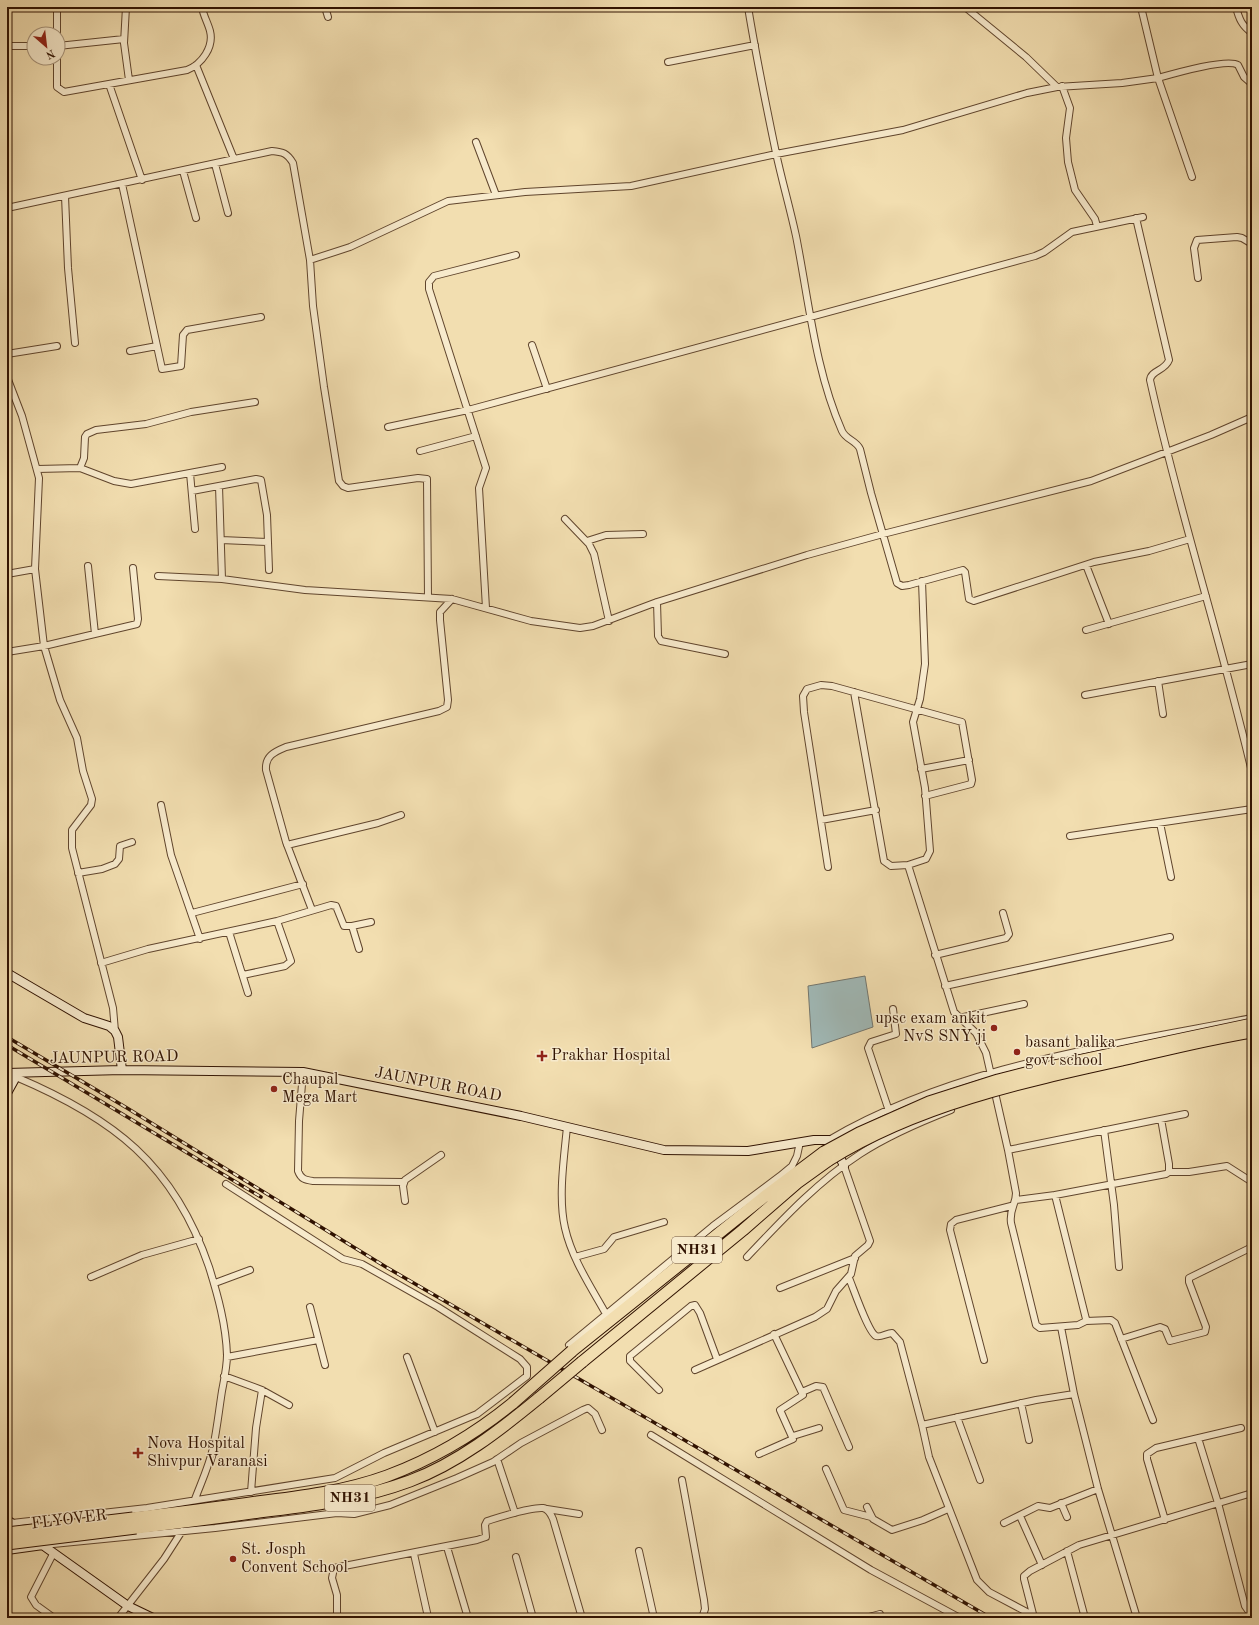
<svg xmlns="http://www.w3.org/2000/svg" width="1259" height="1625" font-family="'Old Standard TT',serif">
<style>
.water{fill:#a0b9b7;stroke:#73766e}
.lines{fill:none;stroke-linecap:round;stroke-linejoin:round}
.street-casing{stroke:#60452d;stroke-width:8}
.secondary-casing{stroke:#301201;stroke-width:10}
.highway-casing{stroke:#301201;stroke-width:13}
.street{stroke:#f7eacc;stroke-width:6}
.secondary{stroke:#f7eacc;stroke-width:8}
.highway{stroke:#f2deb0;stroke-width:11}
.rail-casing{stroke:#301201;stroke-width:3.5}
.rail{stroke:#f7eacc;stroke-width:2;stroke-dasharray:6;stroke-linecap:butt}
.highway-bridge-casing{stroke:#301201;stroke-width:13;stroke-linecap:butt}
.highway-bridge{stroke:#f2deb0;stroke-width:11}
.poi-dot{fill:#8f2418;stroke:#f7eacc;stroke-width:1.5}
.labels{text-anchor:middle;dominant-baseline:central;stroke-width:3;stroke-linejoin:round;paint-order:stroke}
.shield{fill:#f7eacc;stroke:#6c533e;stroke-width:1}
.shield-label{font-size:15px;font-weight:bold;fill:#301201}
.poi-label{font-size:16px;fill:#301201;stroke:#f7eacc;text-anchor:start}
.street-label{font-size:16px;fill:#301201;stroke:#f7eacc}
</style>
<rect width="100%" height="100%" fill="#f2deb0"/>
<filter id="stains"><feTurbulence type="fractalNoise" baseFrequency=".005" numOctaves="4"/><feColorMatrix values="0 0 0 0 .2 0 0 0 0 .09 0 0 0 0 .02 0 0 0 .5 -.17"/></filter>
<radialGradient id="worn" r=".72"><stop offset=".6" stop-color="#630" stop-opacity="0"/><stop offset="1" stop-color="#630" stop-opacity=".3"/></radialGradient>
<path class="water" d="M 865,976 L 873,1027 L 812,1048 L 808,986 Z"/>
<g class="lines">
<g class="street-casing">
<path id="street" d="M 126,7 L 124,43 L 129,80
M 325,7 L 328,17
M 748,7 C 756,56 766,105 776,153 C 782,181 790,208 796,236 C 809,301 815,370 842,431 C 846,440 856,440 860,449 L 871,493 L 897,583 L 902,586 L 909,585 L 963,570 L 965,572 L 969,599 L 974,601 L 1094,562 L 1149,551 L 1190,539
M 965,7 L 1026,57 L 1057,87
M 1141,7 L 1158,78 C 1172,74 1227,58 1238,65 L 1244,77 L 1252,84
M 1236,7 C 1239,19 1242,26 1252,33
M 57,34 L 57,7
M 7,46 L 34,46
M 58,46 L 124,39
M 57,58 L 57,87 L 64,92 L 187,70 C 202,64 214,47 210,31 C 208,23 203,15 202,7
M 668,62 L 755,45
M 196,65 L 234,159
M 109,84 L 142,180
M 1062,86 L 1070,108 L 1066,138 L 1068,162 L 1075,190 L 1095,219 L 1097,226
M 476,142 L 496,195
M 215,164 L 228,213
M 183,171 L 196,218
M 122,184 L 162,369 L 181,366 L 183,335 L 187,330 L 261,317
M 65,196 L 68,268 L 75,343
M 7,208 L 272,151 C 283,152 287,153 293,163 L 310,260 L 313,306 L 324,387 L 339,481 L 343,486 L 348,488 L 418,478 L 427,479 L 428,597
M 1136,218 L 1169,360 C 1165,371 1151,370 1150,380 C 1179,512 1221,640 1252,772
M 310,260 L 350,247 L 448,201 L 525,192 L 631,186 L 776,154 L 903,130 L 1027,93 L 1057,87 L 1122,83 L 1158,78 L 1192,177
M 1198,278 L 1194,248 L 1197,240 L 1237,237 L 1242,238 L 1252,244
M 532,345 L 547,389
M 130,351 L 157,346
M 7,354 L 57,346
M 7,377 L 22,416 L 39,478 L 35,569 L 44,646 L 60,700 L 77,738 L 83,771 L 92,799 L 91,805 L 72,830 L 72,848 L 113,1008 L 115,1031
M 388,427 L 468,410 L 1035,256 L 1044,252 L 1072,232 L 1143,217
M 420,451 L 476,436
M 80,468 L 84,458 L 85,437 L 87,434 L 96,430 L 146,424 L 191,412 L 255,402
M 37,469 L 80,468 L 114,481 L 131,484 L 222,467
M 190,473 L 195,529
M 219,486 L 222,579
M 192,491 L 256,479 L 261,480 L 267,515 L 269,570
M 565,519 L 589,544 L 594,554 L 609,621
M 221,540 L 268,542
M 587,541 L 606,535 L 643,534
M 1086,565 L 1109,624
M 88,566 L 95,634
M 7,574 L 35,569
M 158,576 L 222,579 L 305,590 L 452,599 L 531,621 L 580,628 L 593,626 L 657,602 L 807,555 L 883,534 L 1091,481 L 1211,435 L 1252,417
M 657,602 L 658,636 L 661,641 L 725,654
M 486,608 L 479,488 L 486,468 L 429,289 L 429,282 L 434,276 L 516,255
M 1086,630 L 1206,596
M 7,652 L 44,646 L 137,624 L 138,619 L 133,568
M 1158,681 L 1163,714
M 854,692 L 884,861 L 891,866 L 908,865 L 926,859 L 930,851 L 925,788 L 913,722 L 920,699 L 925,664 L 922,581
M 1085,695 L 1252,664
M 921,769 L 969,760
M 161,805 L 171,855 L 200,939
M 821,820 L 876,810
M 1160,823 L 1171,877
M 1070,836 L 1252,809
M 287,845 L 378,823 L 401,815
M 908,865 L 954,1012 L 976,1033 L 986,1053 L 1008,1150 L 1016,1193 C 1016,1205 1009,1209 1011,1223 L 1036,1325 L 1040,1328 L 1078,1325 L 1086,1321 L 1086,1319 L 1055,1195
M 828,867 L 804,712 L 803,696 L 807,689 L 821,685 L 832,686 L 962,722 L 972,780 L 971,784 L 925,796
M 78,873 L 102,869 L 115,864 L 119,859 L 120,846 L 132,842
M 312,910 L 286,842 L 266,770 C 265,756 274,752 286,747 L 439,711 L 447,707 L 448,700 L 440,620 L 440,612 L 452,599
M 192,913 L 303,884
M 352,926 L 359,949
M 229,932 L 248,993
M 935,955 L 1006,938 L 1009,934 L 1003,913
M 101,963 L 148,949 L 277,921 L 331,905 L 336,906 L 344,926 L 352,926 L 371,922
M 243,975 L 285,966 L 291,961 L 277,921
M 945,986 L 1170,937
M 959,1018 L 1024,1004
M 303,1072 L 299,1121 L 298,1171 C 301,1179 305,1180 313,1181 L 403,1182
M 16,1077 C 113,1118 174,1164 209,1267 C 218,1296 226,1325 227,1355 C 227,1367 224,1380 222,1391 C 219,1410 217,1429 213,1448 C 209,1466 201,1483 195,1499
M 889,1111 L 868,1048 L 871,1042 L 896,1034 L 893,1009
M 567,1127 C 564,1158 558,1198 565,1228 C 572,1259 591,1287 606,1314
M 1104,1130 L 1114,1205 L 1119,1267
M 829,1140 C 957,1065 1109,1046 1252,1018
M 1008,1150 L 1185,1114
M 1169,1172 L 1189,1172 L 1227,1166 L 1252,1182
M 1016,1200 L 1055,1195 L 1166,1174 L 1169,1172 L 1169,1164 L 1161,1119
M 405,1201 L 403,1186 L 405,1180 L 441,1155
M 575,1257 L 604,1249 L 614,1237 L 664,1222
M 747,1257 C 782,1220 817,1182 860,1154 C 889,1135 920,1122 951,1110
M 91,1277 L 142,1255 L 199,1239
M 849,1278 C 853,1287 868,1332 876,1336 C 880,1338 887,1333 892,1333 L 900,1342 L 922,1425 L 929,1457 L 977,1580 L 989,1592 L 1038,1618
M 215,1283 L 250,1270
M 780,1288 L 855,1258
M 310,1307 L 325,1365
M 1086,1321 L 1111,1320 L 1115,1323 L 1153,1420
M 1061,1327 L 1074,1394 L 1098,1489 L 1137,1618
M 1121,1339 L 1160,1327 L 1165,1329 L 1170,1341 L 1205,1332 L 1206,1327 L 1189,1282 L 1189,1278 L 1252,1247
M 569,1345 L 713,1226 L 780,1176 L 792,1166 L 797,1156 L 800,1142
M 227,1357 L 318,1340
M 407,1357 L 435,1432
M 984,1360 L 950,1230 L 951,1224 L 956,1220 L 1011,1206
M 695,1370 L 815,1317 L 827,1309 L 836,1291 L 851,1274 L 855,1256 L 868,1245 L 870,1241 L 844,1166
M 224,1376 L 262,1390 L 289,1405
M 659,1390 L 630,1361 L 630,1356 L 691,1306 L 695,1305 L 700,1313 L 717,1359
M 802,1392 L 816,1386 L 823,1387 L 849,1447
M 1021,1403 L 1029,1440
M 957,1417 L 980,1480
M 922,1425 L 1036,1400 L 1074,1394
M 651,1435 L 871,1570 L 960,1618
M 793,1436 L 819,1428
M 1198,1438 L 1218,1503 L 1245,1606 L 1252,1616
M 759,1454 L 793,1439 L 780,1410 L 803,1395 L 774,1334
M 497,1459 L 515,1513
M 826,1469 L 844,1510 L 871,1517
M 682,1480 L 704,1600 L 705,1609 L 702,1618
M 251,1492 L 256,1428 L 262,1390
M 1061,1503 L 1067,1517
M 867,1507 L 873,1519 L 892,1530 L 923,1520 L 948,1509
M 547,1509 L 579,1514
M 1020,1516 L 1042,1565
M 1165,1520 L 1147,1459 L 1147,1454 L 1156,1448 L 1241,1428
M 12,1523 L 147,1508 L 335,1478 L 384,1453 L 477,1414 L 527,1376 L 527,1367 L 520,1359 L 438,1307 L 362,1264 L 343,1259 L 226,1184
M 1004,1523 L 1038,1506 L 1050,1508 L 1098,1489
M 43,1545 L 215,1528 L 337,1513 L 354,1514 L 390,1505 L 457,1478 L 493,1462 L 521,1443 L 583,1410 L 588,1408 L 595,1414 L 602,1430
M 447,1547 L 468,1618
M 639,1551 L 654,1618
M 1067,1551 L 1085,1618
M 53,1554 L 31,1597 L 36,1605 L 54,1618
M 414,1554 L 428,1617
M 516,1557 L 533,1618
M 1033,1614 L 1024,1579 L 1024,1576 L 1030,1571 L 1079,1545 L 1252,1493
M 118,1618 L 164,1559 L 182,1531
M 337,1618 L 337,1595 L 332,1578 L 334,1568 L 477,1540 L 486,1537 L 485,1525 L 487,1521 C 500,1517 530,1507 543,1508 C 549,1509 551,1515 553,1519 L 582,1618
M 865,1618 L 880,1614"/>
</g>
<g class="secondary-casing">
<path id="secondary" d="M 7,973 L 84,1018 L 109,1026 L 115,1031 L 118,1037 L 122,1070
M 7,1073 L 122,1070 L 303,1072 L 521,1116 L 664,1150 L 748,1151 L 814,1140 L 829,1140 L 834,1144 L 844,1166
M 7,1093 L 18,1073
M 7,1520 L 25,1532
M 34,1539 L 128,1606 L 153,1618
M 7,1550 L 43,1545"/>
</g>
<g class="highway-casing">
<path id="highway" d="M 572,1351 L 764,1197 L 824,1152
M 582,1362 L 743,1230 L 797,1183 L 829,1160
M 133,1518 C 174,1513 216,1508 257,1502 C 300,1497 346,1491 387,1476 C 433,1459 475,1434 513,1403
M 136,1528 C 177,1523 218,1518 259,1512 C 309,1506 362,1499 410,1481 C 458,1463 500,1430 539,1398"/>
</g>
<use href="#street" class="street"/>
<use href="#secondary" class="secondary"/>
<use href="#highway" class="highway"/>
<g class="rail-casing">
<path id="rail" d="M 7,1037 L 127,1108 L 386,1267 L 991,1618
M 7,1045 L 261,1197"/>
</g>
<use href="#rail" class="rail"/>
<g class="highway-bridge-casing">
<path id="highway-bridge" d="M 824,1152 L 859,1133 L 929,1102 L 998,1080 L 1045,1068 L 1252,1024
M 829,1160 C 917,1105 1022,1082 1122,1060 C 1165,1050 1208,1039 1252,1032
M 539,1398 L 582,1362
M 513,1403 L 572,1351
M 7,1533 L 133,1518
M 7,1544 L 136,1528"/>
</g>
<use href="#highway-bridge" class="highway-bridge"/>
</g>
<g class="poi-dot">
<circle cx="994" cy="1028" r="4"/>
<circle cx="1017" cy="1052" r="4"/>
<path d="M540 1050h4v4h4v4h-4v4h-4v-4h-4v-4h4z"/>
<circle cx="274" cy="1089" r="4"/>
<path d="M136 1447h4v4h4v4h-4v4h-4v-4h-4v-4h4z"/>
<circle cx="233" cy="1559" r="4"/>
</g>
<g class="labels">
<g class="shield">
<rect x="672" y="1237" width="50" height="26" rx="3"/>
<rect x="325" y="1485" width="50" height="26" rx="3"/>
</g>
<g class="shield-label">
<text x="697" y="1250">NH31</text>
<text x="350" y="1498">NH31</text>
</g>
<g class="poi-label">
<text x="986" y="1019" text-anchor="end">upsc exam ankit<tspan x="986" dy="18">NvS SNY ji</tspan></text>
<text x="1025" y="1043">basant balika<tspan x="1025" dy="18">govt school</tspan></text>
<text x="551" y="1056">Prakhar Hospital</text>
<text x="282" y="1080">Chaupal<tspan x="282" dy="18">Mega Mart</tspan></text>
<text x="147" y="1444">Nova Hospital<tspan x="147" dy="18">Shivpur Varanasi</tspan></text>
<text x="241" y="1550">St. Josph<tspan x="241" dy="18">Convent School</tspan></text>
</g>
<g class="street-label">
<text transform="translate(114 1058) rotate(-1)">JAUNPUR ROAD</text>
<text transform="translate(438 1085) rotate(11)">JAUNPUR ROAD</text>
<text transform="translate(69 1520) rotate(-7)">FLYOVER</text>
</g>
</g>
<rect width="1259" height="1625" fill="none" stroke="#f2deb0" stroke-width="24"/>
<rect x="8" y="8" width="1243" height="1609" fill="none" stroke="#301201" stroke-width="2"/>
<rect x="12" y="12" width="1235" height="1601" fill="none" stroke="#301201"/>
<g transform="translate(46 46) rotate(152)"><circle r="19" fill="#f7eacc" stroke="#a7947b"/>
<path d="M0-3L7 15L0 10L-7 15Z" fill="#8f2418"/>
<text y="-6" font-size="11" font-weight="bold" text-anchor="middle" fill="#301201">N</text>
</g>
<rect width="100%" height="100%" filter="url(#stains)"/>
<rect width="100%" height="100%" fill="url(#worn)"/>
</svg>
